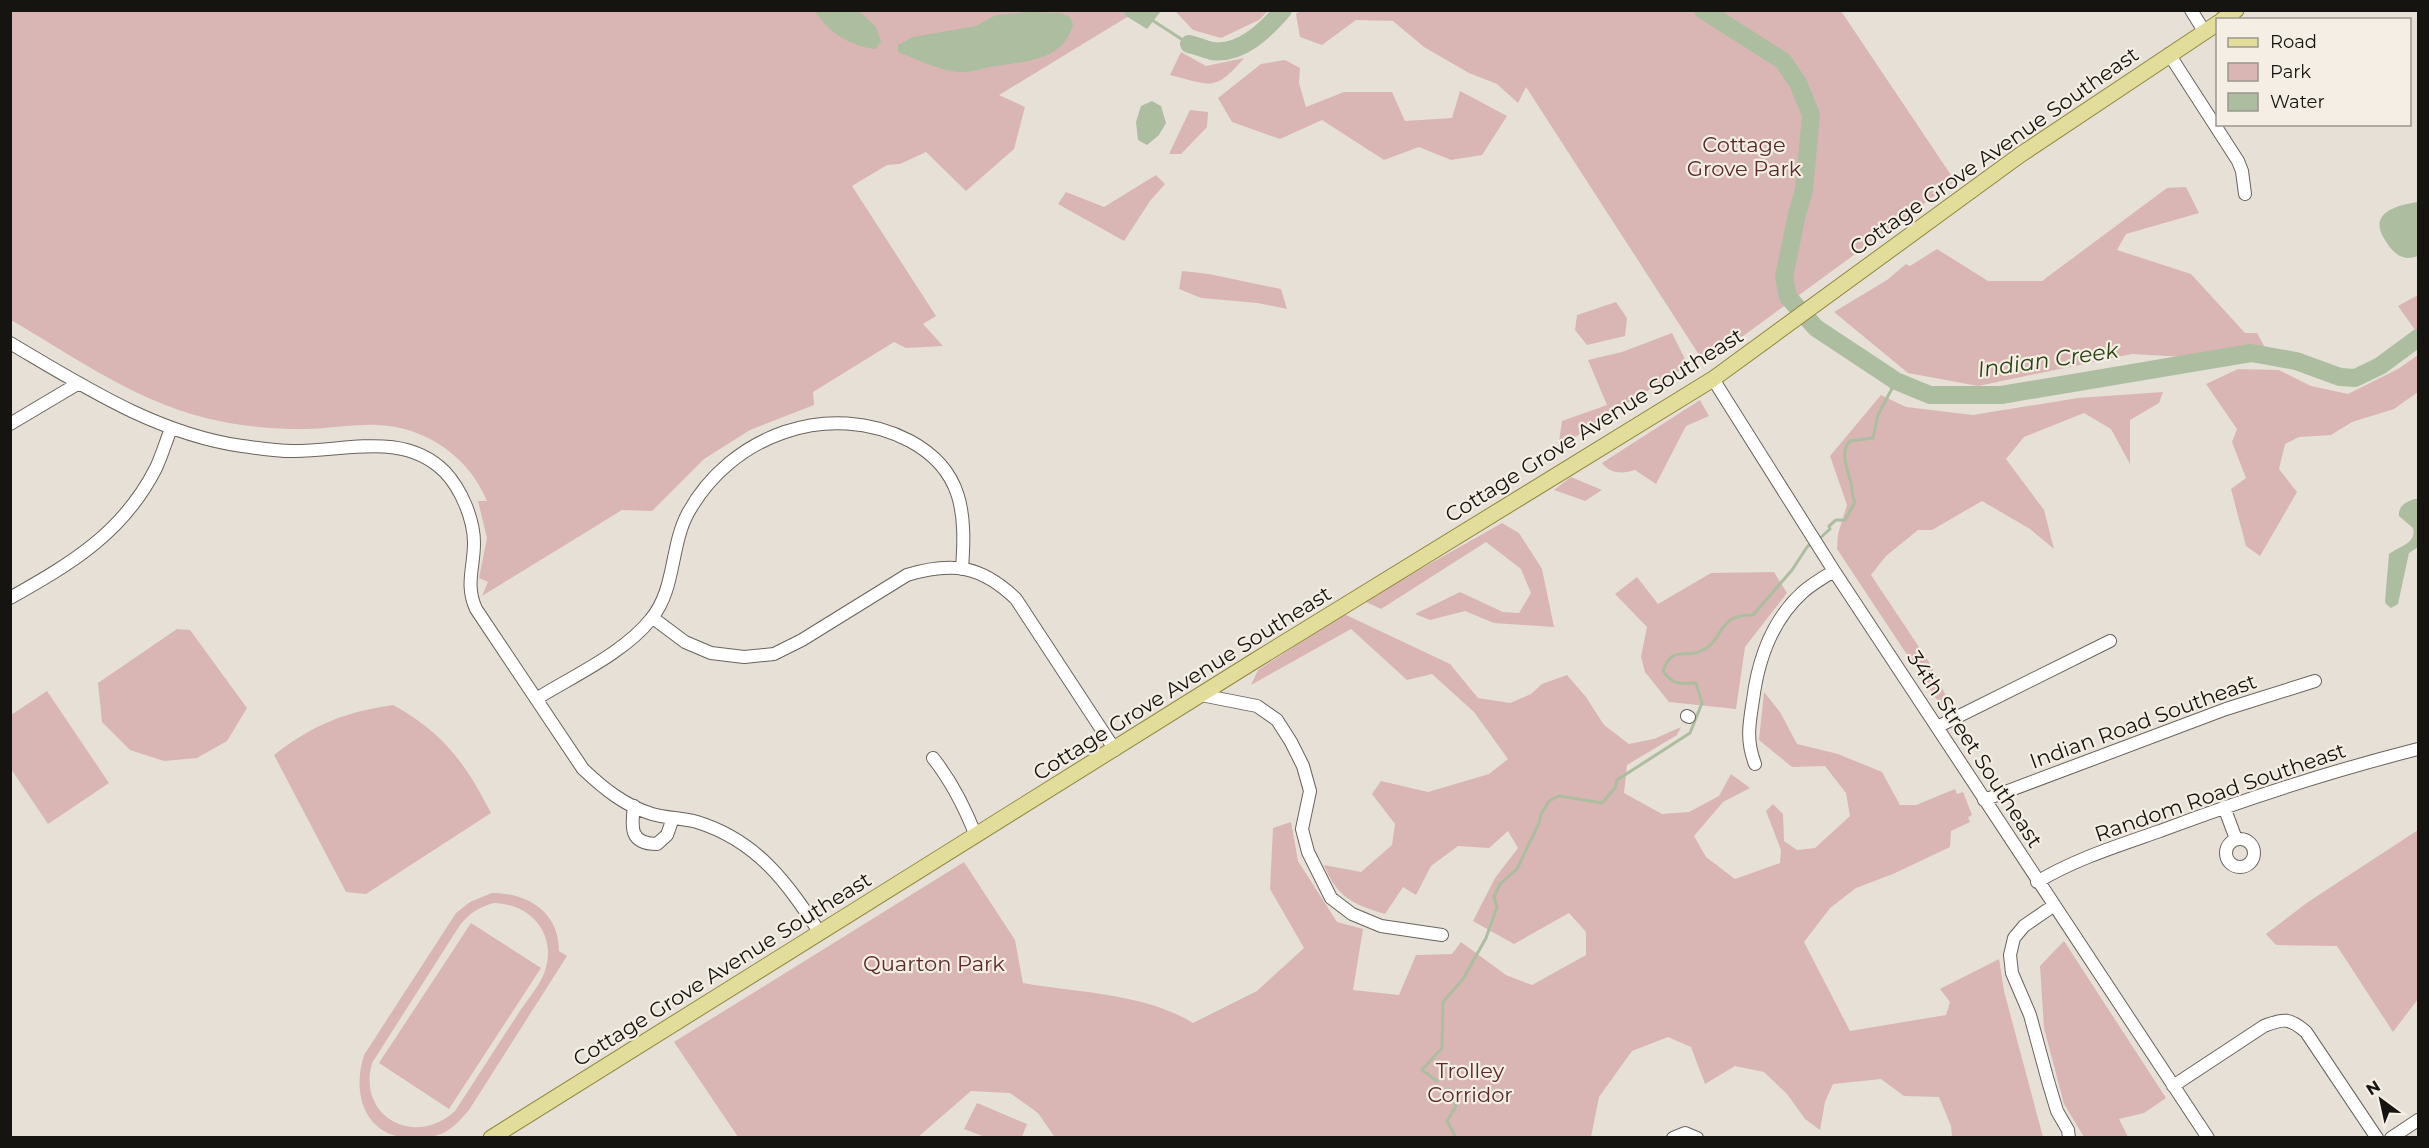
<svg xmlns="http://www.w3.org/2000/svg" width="2429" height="1148" font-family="Montserrat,sans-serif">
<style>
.green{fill:#d9b6b3;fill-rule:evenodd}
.water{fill:#adbda0}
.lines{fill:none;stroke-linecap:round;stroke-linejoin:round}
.stream{stroke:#adbda0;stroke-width:3}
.river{stroke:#adbda0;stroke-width:18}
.minor-casing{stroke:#69645c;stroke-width:14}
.major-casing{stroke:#8f883f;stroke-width:17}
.minor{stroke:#fff;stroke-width:12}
.major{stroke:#e3dd9b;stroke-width:15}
.labels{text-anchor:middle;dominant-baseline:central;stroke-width:4.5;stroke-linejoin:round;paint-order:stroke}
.park-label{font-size:21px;fill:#5b2929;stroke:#f4eee4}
.street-label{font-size:21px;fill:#161411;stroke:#f4eee4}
.water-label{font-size:22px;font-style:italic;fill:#2b4215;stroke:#f4eee4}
</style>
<rect width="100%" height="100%" fill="#e7e0d7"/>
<path class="green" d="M 1300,10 L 1841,11 L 1955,181 L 1705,364 L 1526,87 L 1518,103 L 1497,84 L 1469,73 L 1424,47 L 1393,21 L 1356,20 L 1322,45 L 1300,37 L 1296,14 Z
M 11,11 L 1137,11 L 999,95 L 1025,107 L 1014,149 L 966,191 L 926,152 L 900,164 L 887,165 L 852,186 L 936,316 L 923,324 L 943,346 L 906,348 L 894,342 L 813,392 L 814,405 L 750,430 L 704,459 L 652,511 L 622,510 L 482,596 L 488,582 L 479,578 L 487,538 L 478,501 L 487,501 C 469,457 426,427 378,425 C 353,424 329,429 305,429 C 265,429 226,425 188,413 C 124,393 68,353 11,320 Z
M 1175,11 L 1268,11 L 1259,20 L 1221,38 L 1193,30 Z
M 1181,52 L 1206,66 L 1244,58 C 1214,93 1211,85 1170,75 Z
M 1285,60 L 1300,68 L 1299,83 L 1306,107 L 1344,92 L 1392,92 L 1405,121 L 1452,118 L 1460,91 L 1507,116 L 1482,155 L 1451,160 L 1419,147 L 1384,160 L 1322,120 L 1280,139 L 1232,122 L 1218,98 L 1261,64 Z
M 1190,110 L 1208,112 L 1207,127 L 1181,154 L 1169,154 Z
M 1156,175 L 1165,184 L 1150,201 L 1124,241 L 1058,204 L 1066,192 L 1104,207 Z
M 2186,187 L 2199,213 L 2126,234 L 2117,250 L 2191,274 L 2245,333 L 2257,333 L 2273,362 L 2132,354 L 1978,386 L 1908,373 L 1834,312 L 1887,280 L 1906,264 L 1910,266 L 1937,249 L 1988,281 L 2042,281 L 2167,188 Z
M 1182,271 L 1209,274 L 1281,289 L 1287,309 L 1258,303 L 1201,298 L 1179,289 Z
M 2418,295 L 2418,334 L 2398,306 Z
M 1616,302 L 1627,318 L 1625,336 L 1587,345 L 1575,330 L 1577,315 Z
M 1672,333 L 1688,365 L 1558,448 L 1562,421 L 1607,405 L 1588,360 L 1622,352 Z
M 2418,355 L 2418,392 L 2394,409 L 2352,422 L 2331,435 L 2299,437 L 2285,444 L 2279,469 L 2297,492 L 2260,556 L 2246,546 L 2231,489 L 2246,478 L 2232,442 L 2237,429 L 2206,384 L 2238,369 L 2279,370 L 2311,386 L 2348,394 L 2398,369 Z
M 2163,392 L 2159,403 L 2130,420 L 2130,464 L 2111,429 L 2084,413 L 2024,437 L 2006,459 L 2044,510 L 2054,549 L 2030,529 L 1982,501 L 1932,530 L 1918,530 L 1886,556 L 1871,575 L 1929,662 L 1950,704 L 1939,703 L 1837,549 L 1838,534 L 1847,505 L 1830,456 L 1881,395 L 1906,407 L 1973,415 L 2078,398 Z
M 1700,400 L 1709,416 L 1686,426 L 1656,484 L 1635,470 C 1623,474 1610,474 1602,463 Z
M 1571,477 L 1602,490 L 1585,501 L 1554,490 Z
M 1502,523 L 1519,533 L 1542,569 L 1554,627 L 1494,623 L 1465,611 L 1430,620 L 1415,614 L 1460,592 L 1503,612 L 1519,613 L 1531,593 L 1521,569 L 1486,542 L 1381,609 L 1364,601 Z
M 1774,572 L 1787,593 L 1745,647 L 1736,709 L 1669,702 L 1645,672 L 1641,657 L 1647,627 L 1615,594 L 1637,577 L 1658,604 L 1711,573 Z
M 1344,614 L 1450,664 L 1478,698 L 1510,703 L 1531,694 L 1542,684 L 1567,675 L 1586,697 L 1604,725 L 1629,744 L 1654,739 L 1681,727 L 1677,735 L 1627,765 L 1624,793 L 1662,814 L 1689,812 L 1719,796 L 1731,774 L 1750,788 L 1723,802 L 1694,836 L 1706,857 L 1735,879 L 1780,863 L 1781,850 L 1766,811 L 1773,804 L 1783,814 L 1784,841 L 1797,850 L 1815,848 L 1850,816 L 1846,793 L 1825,766 L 1792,767 L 1759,740 L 1764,692 L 1780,712 L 1797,744 L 1838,754 L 1882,772 L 1900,805 L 1916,805 L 1955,789 L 1957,794 L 1963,792 L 1972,815 L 1968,817 L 1970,822 L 1951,831 L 1950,847 L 1893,874 L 1856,888 L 1830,908 L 1804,942 L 1850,1031 L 1946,1015 L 1950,1002 L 1940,989 L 1999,959 L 2004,991 L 2043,1137 L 1952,1137 L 1951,1126 L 1939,1097 L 1904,1096 L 1881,1079 L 1833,1084 L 1825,1102 L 1820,1130 L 1805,1119 L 1787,1094 L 1764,1072 L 1735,1066 L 1705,1084 L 1691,1047 L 1668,1037 L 1632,1051 L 1599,1097 L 1591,1137 L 1052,1137 L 1054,1136 L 1038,1113 L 1010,1093 L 971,1091 L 918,1137 L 738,1137 L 674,1042 L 964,862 L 1015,940 L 1023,983 C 1079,993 1144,993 1193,1023 L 1257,991 L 1304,948 L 1270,889 L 1273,828 L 1291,822 L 1298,861 L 1337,922 L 1363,929 L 1353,990 L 1399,995 L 1416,955 L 1452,954 L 1461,942 L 1506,975 L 1532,985 L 1586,955 L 1586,932 L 1569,913 L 1514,944 L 1473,921 L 1495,878 L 1518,848 L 1508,831 L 1489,848 L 1458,846 L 1431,866 L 1416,895 L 1403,887 L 1385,914 C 1352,904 1337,897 1324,865 L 1361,872 L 1392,845 L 1395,824 L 1372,794 L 1381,781 L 1428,792 L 1489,774 L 1508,759 L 1474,712 L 1432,674 L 1407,680 L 1351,629 L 1251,685 L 1258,670 Z
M 177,629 L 190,630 L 247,708 L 227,741 L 197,758 L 164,761 L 130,750 L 102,722 L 98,683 Z
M 47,691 L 109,783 L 48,824 L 11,769 L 11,715 Z
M 393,705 C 444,733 465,763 491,813 L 366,894 L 346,892 L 274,755 C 313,725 344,712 393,705 Z
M 2418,830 L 2418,999 L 2393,1032 L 2337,946 L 2276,945 L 2266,934 L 2308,902 Z
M 492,893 C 528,893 559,912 559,951 L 567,956 L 469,1110 C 460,1120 453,1129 441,1134 C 432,1137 423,1138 413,1138 C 366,1138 351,1096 364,1055 L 456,913 L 470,902 ZM 494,903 C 531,904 557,934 545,971 C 540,986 526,1001 518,1014 C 497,1046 476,1079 455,1111 C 415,1148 357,1117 372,1063 L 460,925 C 470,913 479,907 494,903 Z
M 471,923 L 541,968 L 449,1109 L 379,1063 Z
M 2064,941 L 2166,1098 L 2144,1113 L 2119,1119 L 2128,1137 L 2084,1137 L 2064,1104 L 2044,1028 L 2040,966 Z
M 977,1103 L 1027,1124 L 1022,1137 L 985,1137 L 964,1129 Z"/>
<path class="water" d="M 815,11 L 859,11 L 876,27 L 881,41 L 876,49 C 852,47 827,32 815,11 Z
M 1123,11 L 1123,10 L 1161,11 L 1147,29 L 1126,16 Z
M 1028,12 L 1060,13 L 1070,17 L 1073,24 C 1064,61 1026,61 997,66 C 985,67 972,73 960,72 C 939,71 917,59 898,52 L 898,45 L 913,37 L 976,26 L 996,15 Z
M 1152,101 L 1161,106 L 1166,123 L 1159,135 L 1147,145 L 1138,140 L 1136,122 L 1141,106 Z
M 2418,202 L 2418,256 C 2402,262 2393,253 2385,240 C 2367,213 2397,205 2418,202 Z
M 2414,499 L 2418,499 L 2418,547 L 2409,553 L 2398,604 L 2391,608 L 2386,604 L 2385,601 L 2389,554 C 2400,546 2417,543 2413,528 L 2399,516 C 2398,506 2406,502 2414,499 Z"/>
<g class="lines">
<path class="stream" d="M 1152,20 L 1189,44
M 1818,540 L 1830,529 L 1829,526 L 1836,520 L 1845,520 L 1855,502 C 1851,496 1853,494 1852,488 C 1850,473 1838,454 1850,441 L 1873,438 L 1878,415 L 1896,381
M 1437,1081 L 1422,1070 L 1442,1048 L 1443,1002 L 1463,979 L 1486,938 L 1497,907 L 1494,897 L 1500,884 L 1517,869 L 1539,823 L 1541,814 L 1549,801 L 1559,796 L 1602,803 L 1615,788 L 1617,780 L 1690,733 L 1702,703 L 1696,683 C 1680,684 1673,685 1663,671 C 1672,643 1687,661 1705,649 C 1724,638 1718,614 1753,615 L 1792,570 L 1807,547 L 1812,543
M 1448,1089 L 1456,1106 L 1447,1121 L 1456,1138"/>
<path class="river" d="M 1703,10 L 1783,61 L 1798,83 L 1811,115 L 1804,190 L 1797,214 L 1784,277 L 1788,297 L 1816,328 L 1896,381 L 1930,395 L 2001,395 L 2251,353 L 2296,361 L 2340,377 L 2355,378 L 2380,366 L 2418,338
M 1189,44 C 1197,46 1205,49 1212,51 C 1241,55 1266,30 1283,10"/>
<g class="minor-casing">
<path id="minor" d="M 2191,10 L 2204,31
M 2169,54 L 2238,161 L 2242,171 L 2245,194
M 10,343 C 83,386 157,434 242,446 C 258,448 275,451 292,451 C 343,452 403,430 445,472 C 461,489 474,519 474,543 C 474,568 465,585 476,609 L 583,769 C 603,788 625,806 652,814 C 666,818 682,818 697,822 C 758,841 787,883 820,933
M 1713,379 L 1834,571 L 2208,1138
M 10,424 L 79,383
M 10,598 C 72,563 123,533 156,468 C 162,455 166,441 171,429
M 653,618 L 685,642 L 711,653 L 744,657 L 774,654 L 802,640 L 907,575 C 953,561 982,566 1016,599 L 1115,750
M 1201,695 L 1257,706 L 1277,720 L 1291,742 L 1303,766 L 1310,791 L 1302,829 L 1308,852 L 1331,898 L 1352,914 L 1381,926 L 1442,935
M 536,699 C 573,676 624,653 651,619 C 676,589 670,546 688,513 C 731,435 829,399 910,441 C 964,470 966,514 962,569
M 1687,716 L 1689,717
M 1937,727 L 2110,641
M 933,758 C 952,782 965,808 976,836
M 1755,764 C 1746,740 1749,725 1753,700 C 1758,660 1772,620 1803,592 C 1812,584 1824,577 1834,571
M 1984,800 L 2226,709 L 2315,681
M 634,806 C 631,828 630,844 657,844 L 667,835 L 673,818
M 2224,807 L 2236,839
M2226 853a14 14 0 1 1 28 0a14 14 0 1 1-28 0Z
M 2037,882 C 2075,859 2120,845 2160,831 C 2245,799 2331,771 2418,749
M 2053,906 L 2024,926 L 2014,938 L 2010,955 L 2012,973 L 2030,1015 L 2048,1081 L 2057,1111 L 2068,1130 L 2069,1138
M 2173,1086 L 2264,1026 C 2284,1018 2290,1018 2306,1032 L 2377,1138
M 1673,1138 L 1685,1133 L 1697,1138
M 2391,1138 L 2418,1120"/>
</g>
<g class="major-casing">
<path id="major" d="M 2222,20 L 2236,10
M 491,1138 L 1256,660 L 1713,379 L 2020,155 L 2218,23"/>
</g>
<use href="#minor" class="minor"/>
<use href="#major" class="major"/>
</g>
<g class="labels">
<g class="park-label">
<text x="1744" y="144">Cottage<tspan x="1744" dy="24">Grove Park</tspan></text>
<text x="934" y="963">Quarton Park</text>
<text x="1470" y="1070">Trolley<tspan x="1470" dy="24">Corridor</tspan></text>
</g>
<g class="street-label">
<text transform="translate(1994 151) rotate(-35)">Cottage Grove Avenue Southeast</text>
<text transform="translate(1594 425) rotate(-32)">Cottage Grove Avenue Southeast</text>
<text transform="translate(1182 683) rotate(-32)">Cottage Grove Avenue Southeast</text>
<text transform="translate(2143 721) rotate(-20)">Indian Road Southeast</text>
<text transform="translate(1975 749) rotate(57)">34th Street Southeast</text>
<text transform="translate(2220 792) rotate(-19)">Random Road Southeast</text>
<text transform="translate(722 969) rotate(-32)">Cottage Grove Avenue Southeast</text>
</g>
<g class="water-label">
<text transform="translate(2048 360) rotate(-8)">Indian Creek</text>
</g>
</g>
<rect width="2429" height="1148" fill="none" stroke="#161411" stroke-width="24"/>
<rect x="2216" y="18" width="195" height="108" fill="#f4eee4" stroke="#9b9790" stroke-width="1.5"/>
<rect x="2228" y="38" width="30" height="9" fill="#e3dd9b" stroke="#9b9790" stroke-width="1.5"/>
<text x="2270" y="48" font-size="18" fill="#161411">Road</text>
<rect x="2228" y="63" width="30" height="18" fill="#d9b6b3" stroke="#9b9790" stroke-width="1.5"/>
<text x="2270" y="78" font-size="18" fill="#161411">Park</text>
<rect x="2228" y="93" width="30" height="18" fill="#adbda0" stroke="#9b9790" stroke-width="1.5"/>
<text x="2270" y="108" font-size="18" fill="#161411">Water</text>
<g transform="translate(2381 1100) rotate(327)" stroke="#f4eee4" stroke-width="4.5" paint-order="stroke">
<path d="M0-4.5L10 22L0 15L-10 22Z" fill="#161411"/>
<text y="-9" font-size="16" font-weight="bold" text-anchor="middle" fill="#161411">N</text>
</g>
</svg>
